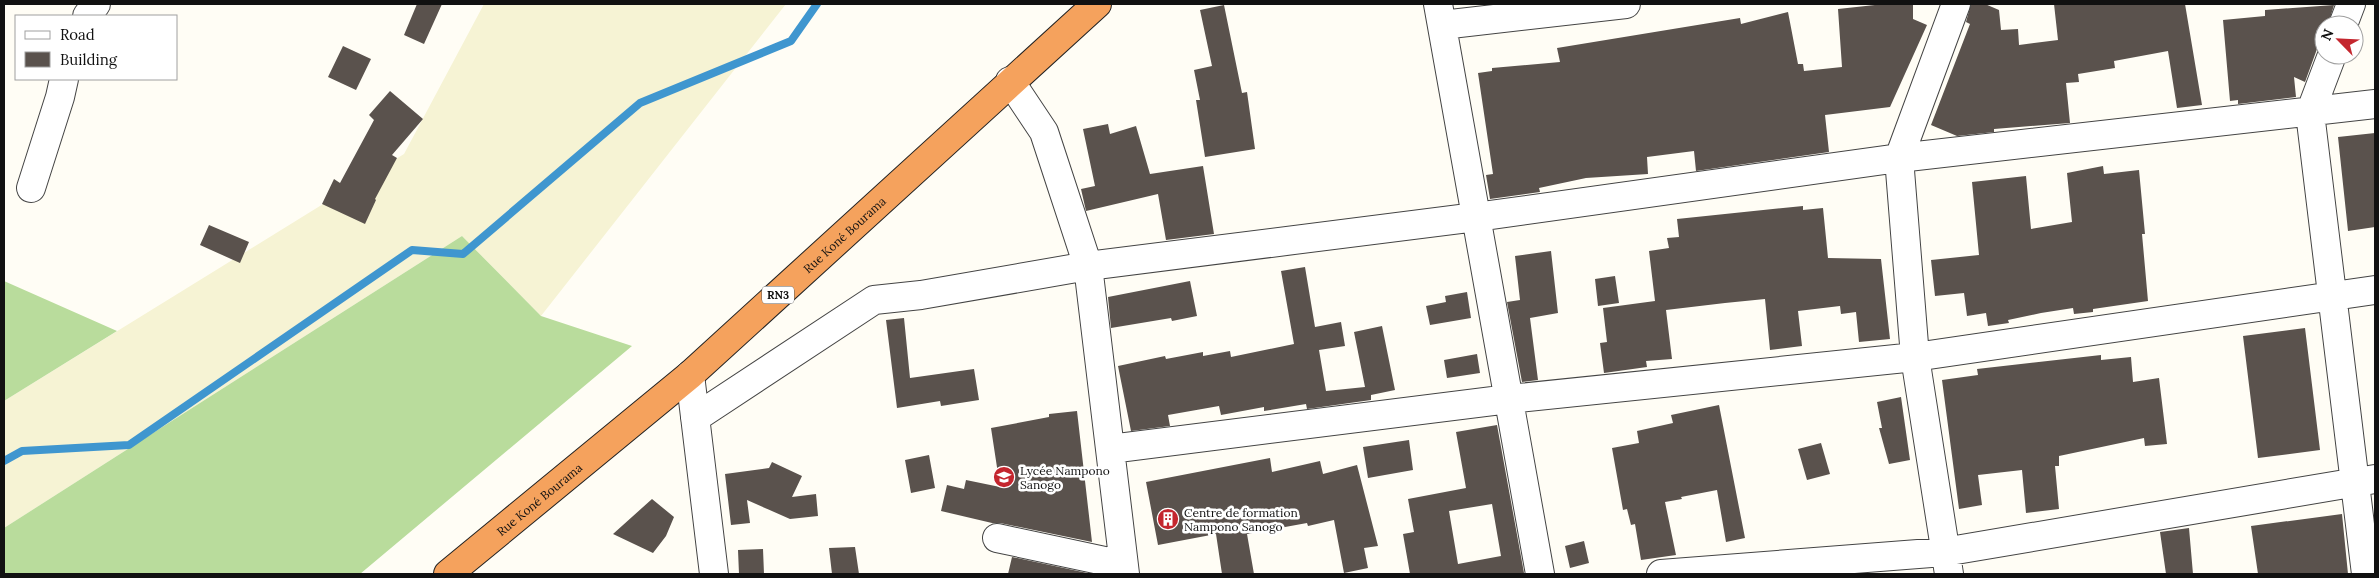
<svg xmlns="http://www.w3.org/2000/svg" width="2379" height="578" font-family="Lora,serif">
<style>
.farmland{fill:#f6f3d4}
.forest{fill:#b9dc9c}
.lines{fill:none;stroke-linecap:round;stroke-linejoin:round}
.stream{stroke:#3f96cf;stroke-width:8}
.building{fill:#5a524d;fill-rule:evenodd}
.minor-casing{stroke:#444;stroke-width:30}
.highway-casing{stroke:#222;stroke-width:30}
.minor{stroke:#fff;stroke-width:28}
.highway{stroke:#f5a25d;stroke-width:28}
.labels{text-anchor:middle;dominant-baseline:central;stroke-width:5;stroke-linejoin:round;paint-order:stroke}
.shield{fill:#fff;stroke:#585858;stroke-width:1}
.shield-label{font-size:11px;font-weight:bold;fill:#111}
.street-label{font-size:12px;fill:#111;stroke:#fff}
.poi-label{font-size:12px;fill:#111;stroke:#fff;text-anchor:start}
</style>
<rect width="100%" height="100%" fill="#fffdf5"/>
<path class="farmland" d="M 484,4 L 786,4 L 541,316 L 462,236 L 4,528 L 4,401 L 404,154 Z"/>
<path class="forest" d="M 462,236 L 541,316 L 632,346 L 360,574 L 4,574 L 4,528 Z
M 4,281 L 117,331 L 4,401 Z"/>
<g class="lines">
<path class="stream" d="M 4,461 L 22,451 L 129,445 L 412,250 L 463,254 L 640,103 L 791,41 L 817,4"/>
</g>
<path class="building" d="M 417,4 L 442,4 L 424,44 L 404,35 Z
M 1884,4 L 1913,4 L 1913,19 L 1927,25 L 1890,107 L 1825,115 L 1829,152 L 1696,171 L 1694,151 L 1647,157 L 1648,174 L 1586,178 L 1539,188 L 1540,192 L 1490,199 L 1486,175 L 1493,174 L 1478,73 L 1492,71 L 1492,68 L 1560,62 L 1557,48 L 1740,18 L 1741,24 L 1788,12 L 1798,64 L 1803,64 L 1804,71 L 1842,67 L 1838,9 Z
M 1971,4 L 1985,4 L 1999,10 L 2001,30 L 2018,29 L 2019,45 L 2058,40 L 2054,4 L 2185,4 L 2202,105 L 2177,108 L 2168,51 L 2114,61 L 2115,68 L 2078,74 L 2079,82 L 2066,83 L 2070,123 L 1994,129 L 1994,132 L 1957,136 L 1931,125 L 1970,24 L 1966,22 Z
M 1224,5 L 1242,93 L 1247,92 L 1255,149 L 1205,157 L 1196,100 L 1200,100 L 1194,70 L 1212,66 L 1200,10 Z
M 2334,5 L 2328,25 L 2324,25 L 2324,42 L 2317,49 L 2305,82 L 2294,77 L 2296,97 L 2238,104 L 2238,100 L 2230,101 L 2223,20 L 2265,16 L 2265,10 Z
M 343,46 L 371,59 L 356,90 L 328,77 Z
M 390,91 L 423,119 L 392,155 L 397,158 L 375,199 L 376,200 L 365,224 L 322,204 L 334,179 L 340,183 L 374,120 L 369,115 Z
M 1108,124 L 1110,134 L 1136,126 L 1150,174 L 1203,166 L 1214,234 L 1166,240 L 1158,194 L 1086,211 L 1081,189 L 1095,186 L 1083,129 Z
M 2375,133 L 2375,227 L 2348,231 L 2338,137 Z
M 2103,166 L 2104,174 L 2139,170 L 2145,234 L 2142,234 L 2148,301 L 2093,309 L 2093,312 L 2074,314 L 2073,308 L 2041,313 L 2008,320 L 2009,323 L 1988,326 L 1986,313 L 1967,316 L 1964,293 L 1935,296 L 1931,260 L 1979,255 L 1972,182 L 2026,176 L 2031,229 L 2072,222 L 2067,173 Z
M 1803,206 L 1803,210 L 1823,208 L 1828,258 L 1881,259 L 1890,339 L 1859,342 L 1856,312 L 1841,314 L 1840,306 L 1798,311 L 1802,346 L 1770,350 L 1765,299 L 1725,303 L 1666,310 L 1672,359 L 1646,361 L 1647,367 L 1604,373 L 1600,343 L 1607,342 L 1603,308 L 1655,301 L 1649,251 L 1669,248 L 1667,238 L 1679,237 L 1677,219 Z
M 209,225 L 249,242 L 240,263 L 200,245 Z
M 1551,251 L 1558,313 L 1530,318 L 1538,380 L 1522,382 L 1507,302 L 1520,300 L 1515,256 Z
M 1305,267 L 1315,327 L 1341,322 L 1345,346 L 1319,350 L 1326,391 L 1365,387 L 1354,332 L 1382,326 L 1395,390 L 1371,395 L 1371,400 L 1307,409 L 1306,404 L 1264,411 L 1264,407 L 1221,415 L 1219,406 L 1168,415 L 1170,426 L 1131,431 L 1118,366 L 1165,356 L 1166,359 L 1203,352 L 1203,356 L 1230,351 L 1231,357 L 1294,344 L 1281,271 Z
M 1615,276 L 1619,303 L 1598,306 L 1595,279 Z
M 1190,281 L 1197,316 L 1172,321 L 1171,318 L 1111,328 L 1108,297 Z
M 1467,292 L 1471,318 L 1430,325 L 1426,306 L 1446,302 L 1445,296 Z
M 904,318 L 910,378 L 974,369 L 979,400 L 941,406 L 940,401 L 897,408 L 886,320 Z
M 2305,328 L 2320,450 L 2258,458 L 2243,336 Z
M 1477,354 L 1480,373 L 1447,378 L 1444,360 Z
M 2101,355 L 2101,360 L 2131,357 L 2133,382 L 2159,378 L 2167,444 L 2145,446 L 2144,438 L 2059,456 L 2059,466 L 2055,466 L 2059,509 L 2026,513 L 2022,470 L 1978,475 L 1982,505 L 1959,509 L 1942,380 L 1978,375 L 1977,369 Z
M 1901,397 L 1910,460 L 1889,464 L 1879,428 L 1882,428 L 1877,402 Z
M 1719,405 L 1745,538 L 1726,542 L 1717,490 L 1681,497 L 1682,499 L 1665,502 L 1676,555 L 1641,560 L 1635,524 L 1631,525 L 1627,509 L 1623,510 L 1612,448 L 1639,443 L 1637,431 L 1673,423 L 1671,415 Z
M 1077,411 L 1092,542 L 1000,523 L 992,523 L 941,511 L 947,485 L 964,489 L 966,480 L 1000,487 L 991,428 L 1049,417 L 1049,414 Z
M 1497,425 L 1524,573 L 1410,574 L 1403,534 L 1414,532 L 1408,499 L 1466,488 L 1456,432 ZM 1492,504 L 1501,556 L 1458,564 L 1449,511 Z
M 1409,440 L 1413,470 L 1368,478 L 1363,447 Z
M 1821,443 L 1830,474 L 1807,480 L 1798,449 Z
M 929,455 L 935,488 L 911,493 L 905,460 Z
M 1270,458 L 1272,472 L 1320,461 L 1323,474 L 1357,465 L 1378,546 L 1364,548 L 1368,568 L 1344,573 L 1334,520 L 1308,526 L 1307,523 L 1247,534 L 1254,574 L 1222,574 L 1216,534 L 1158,545 L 1146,482 Z
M 772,462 L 802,476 L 792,497 L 816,494 L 818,516 L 790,519 L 747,500 L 750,523 L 731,525 L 725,474 L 769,468 Z
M 652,499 L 674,517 L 666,536 L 653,553 L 613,534 Z
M 2342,514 L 2348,574 L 2258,574 L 2251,526 Z
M 2189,528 L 2193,574 L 2166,574 L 2160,532 Z
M 1584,541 L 1589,563 L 1570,568 L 1565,546 Z
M 855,547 L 859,574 L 832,574 L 829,548 Z
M 763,549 L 764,574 L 739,574 L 738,550 Z
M 1012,557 L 1092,574 L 1008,574 Z"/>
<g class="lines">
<g class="minor-casing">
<path id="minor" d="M 1438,4 L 1540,574
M 87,16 L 96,4
M 1442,25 L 1626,4
M 2343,25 L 2351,4
M 2332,55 L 2310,113 L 2366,574
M 1010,81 L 1044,132 L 1088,266 L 1125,574
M 31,188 L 60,97 L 64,79
M 690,375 L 714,574
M 695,418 L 874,300 L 921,295 L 1088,266 L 1476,217 L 1899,158 L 2375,104
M 1110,449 L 1509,399 L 1915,357 L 2375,290
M 997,538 L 1123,565
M 1661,574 L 1944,552 L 2375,479
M 1949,574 L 1915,357 L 1899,158 L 1956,4"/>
</g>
<g class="highway-casing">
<g id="highway">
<path id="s1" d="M 448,574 L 690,375 L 1097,4"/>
</g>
</g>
<use href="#minor" class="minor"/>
<use href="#highway" class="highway"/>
</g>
<defs>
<g id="school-disc" transform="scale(1.125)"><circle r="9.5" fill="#c4262e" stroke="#fff"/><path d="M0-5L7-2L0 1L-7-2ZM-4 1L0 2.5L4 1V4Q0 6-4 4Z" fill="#fff"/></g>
<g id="building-disc" transform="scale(1.125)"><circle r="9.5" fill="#c4262e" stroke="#fff"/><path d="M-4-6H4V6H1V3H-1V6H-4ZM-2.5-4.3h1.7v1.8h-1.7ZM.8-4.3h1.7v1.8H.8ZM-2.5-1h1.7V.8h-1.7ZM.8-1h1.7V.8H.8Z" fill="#fff"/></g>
</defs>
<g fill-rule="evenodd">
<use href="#school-disc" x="1004" y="477"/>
<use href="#building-disc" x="1168" y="519"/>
</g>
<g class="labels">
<rect class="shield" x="762" y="286.5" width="32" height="17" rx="4"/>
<g class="shield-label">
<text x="778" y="295">RN3</text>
</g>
<g class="street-label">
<text stroke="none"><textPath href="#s1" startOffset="522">Rue Koné Bourama</textPath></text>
<text stroke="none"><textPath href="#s1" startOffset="118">Rue Koné Bourama</textPath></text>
</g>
<g class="poi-label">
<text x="1020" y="470">Lycée Nampono<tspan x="1020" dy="14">Sanogo</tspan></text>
<text x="1184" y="512">Centre de formation<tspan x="1184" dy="14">Nampono Sanogo</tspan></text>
</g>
</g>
<rect width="2379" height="578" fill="none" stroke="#111111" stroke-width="10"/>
<rect x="15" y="15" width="162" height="65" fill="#ffffff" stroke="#a0a0a0"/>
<rect x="25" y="31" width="25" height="8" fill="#ffffff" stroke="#a0a0a0"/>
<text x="60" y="40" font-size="15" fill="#111111">Road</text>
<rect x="25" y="52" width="25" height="15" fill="#5a524d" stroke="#a0a0a0"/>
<text x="60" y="65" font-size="15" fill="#111111">Building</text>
<g transform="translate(2339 40) rotate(294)"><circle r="24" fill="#ffffff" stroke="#a0a0a0"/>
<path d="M0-4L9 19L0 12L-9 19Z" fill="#c4262e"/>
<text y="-8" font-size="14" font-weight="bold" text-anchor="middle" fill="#111111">N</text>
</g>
</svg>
